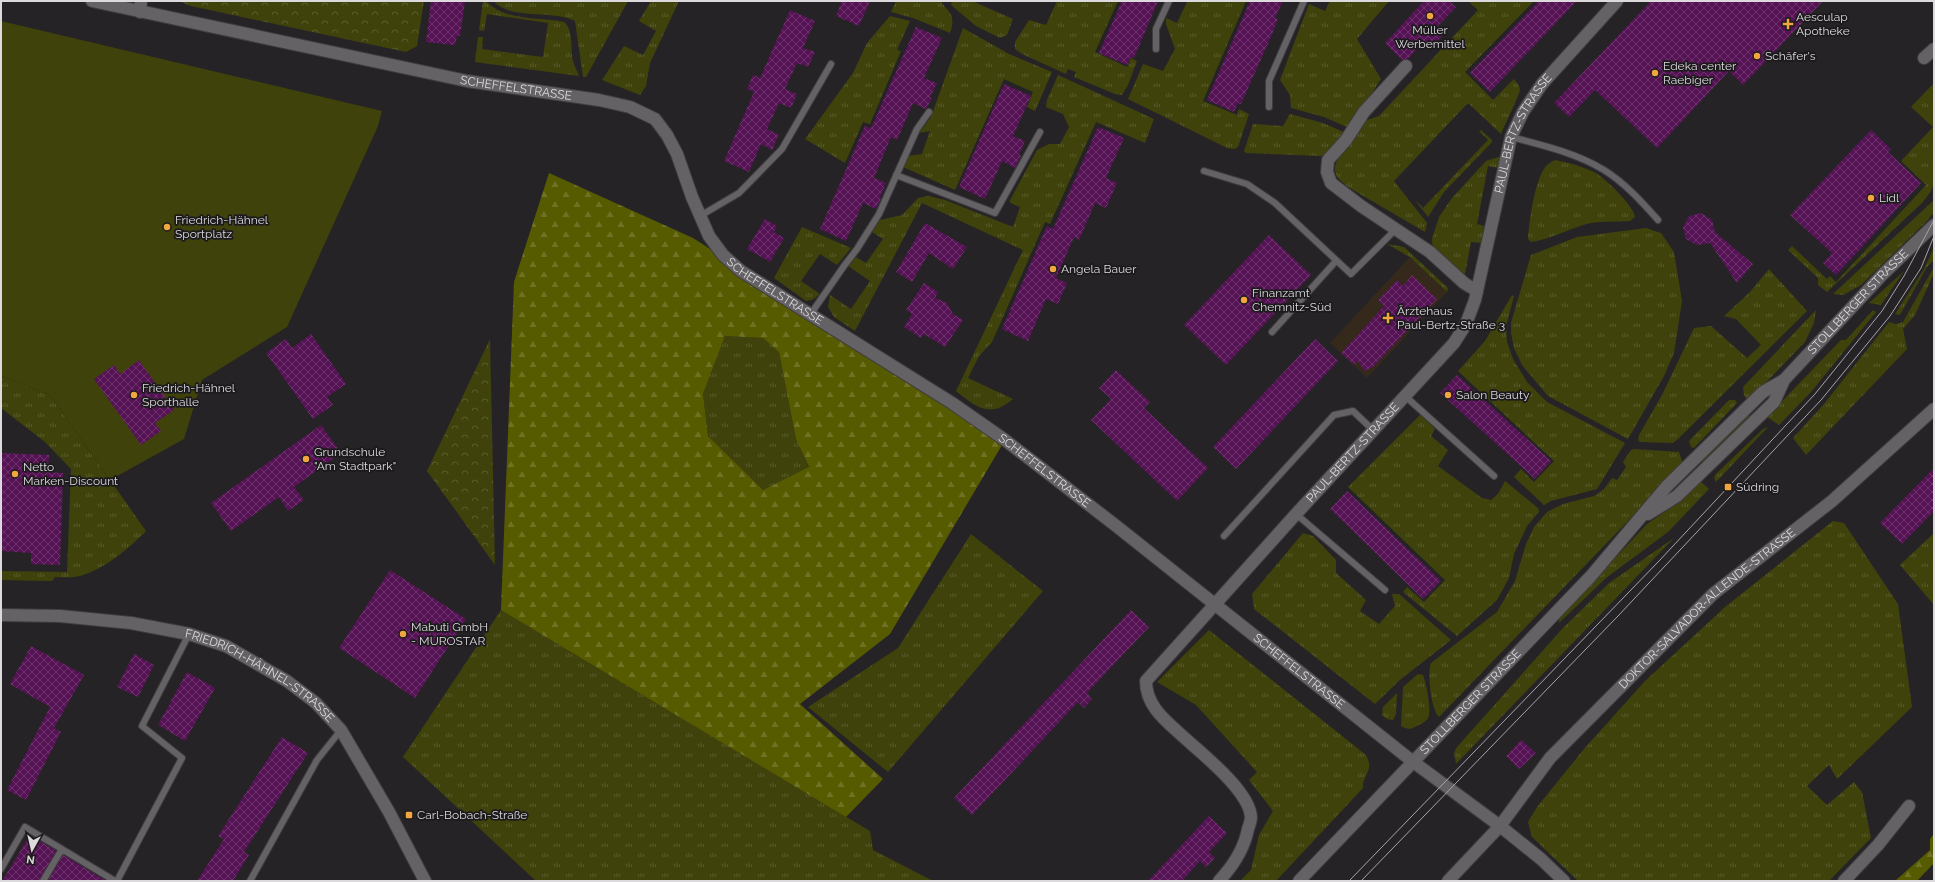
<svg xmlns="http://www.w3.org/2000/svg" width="1935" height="882" font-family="Raleway,sans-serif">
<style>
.medical{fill:#34291a}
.grass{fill:url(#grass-tufts)}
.forest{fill:url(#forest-firs);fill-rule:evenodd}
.park{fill:url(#park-crowns)}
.garden{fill:#3f420a}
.building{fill:url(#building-cross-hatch)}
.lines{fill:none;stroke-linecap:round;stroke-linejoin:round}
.service-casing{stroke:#403d41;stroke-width:8}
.minor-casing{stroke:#403d41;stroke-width:14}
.secondary-casing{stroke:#403d41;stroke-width:14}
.service{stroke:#656266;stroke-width:6}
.minor{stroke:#656266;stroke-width:12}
.secondary{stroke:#656266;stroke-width:12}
.tram{stroke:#a6a4a7;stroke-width:1}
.poi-dot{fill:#f1a63f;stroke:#1c1a1d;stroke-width:1.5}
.labels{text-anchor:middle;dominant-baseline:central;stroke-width:3.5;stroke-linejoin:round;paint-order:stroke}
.poi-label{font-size:12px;fill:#dcdadd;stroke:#1c1a1d;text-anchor:start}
.street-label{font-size:12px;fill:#dcdadd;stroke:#1c1a1d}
</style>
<defs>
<pattern id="grass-tufts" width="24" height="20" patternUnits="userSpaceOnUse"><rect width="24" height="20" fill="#3f420a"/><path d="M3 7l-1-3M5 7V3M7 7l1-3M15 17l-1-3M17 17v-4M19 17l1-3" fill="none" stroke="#5a5d2d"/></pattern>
<pattern id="forest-firs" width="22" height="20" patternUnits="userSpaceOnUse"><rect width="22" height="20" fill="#575b00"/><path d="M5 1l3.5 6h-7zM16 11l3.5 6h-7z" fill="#6f7225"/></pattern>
<pattern id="park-crowns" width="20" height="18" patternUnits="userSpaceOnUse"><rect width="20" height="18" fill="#3f420a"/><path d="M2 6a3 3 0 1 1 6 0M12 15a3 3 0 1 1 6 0" fill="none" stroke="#5a5d2d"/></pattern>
<pattern id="building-cross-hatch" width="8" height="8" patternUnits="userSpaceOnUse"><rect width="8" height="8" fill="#551254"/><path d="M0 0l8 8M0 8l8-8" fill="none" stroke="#6d346c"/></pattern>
</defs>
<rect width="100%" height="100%" fill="#262327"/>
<path class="medical" d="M 1410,257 L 1447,292 L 1367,378 L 1330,343 Z"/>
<path class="grass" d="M 483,1 L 486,1 C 504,21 538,17 564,22 C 574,30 570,49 573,61 C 574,66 577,70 579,76 L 475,62 L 478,37 L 483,37 L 482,49 L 543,57 L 548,23 L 487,14 L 484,31 L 479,30 Z
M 493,1 L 628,1 L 586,77 L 583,77 L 575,21 C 550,9 513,21 493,1 Z
M 651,1 L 679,1 L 650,63 L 646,86 L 640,95 L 602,80 L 624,46 L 643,55 L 656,31 L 639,21 Z
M 896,1 L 940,1 C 950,13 956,16 950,33 L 913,18 L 891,12 Z
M 952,1 L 972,1 L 1013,19 L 1007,35 L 1000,38 L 976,26 L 951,5 Z
M 1057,1 L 1118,1 L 1095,52 L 1127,67 L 1131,58 L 1137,61 L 1128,85 L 1122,95 L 1115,94 L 1074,77 L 1076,72 L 1068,69 L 1066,74 L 1022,54 L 1015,49 L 1015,42 L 1029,20 L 1046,25 Z
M 1185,1 L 1246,1 L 1203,101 L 1237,115 L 1239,109 L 1249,114 L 1238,147 L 1234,149 L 1227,148 L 1128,99 L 1143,64 L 1163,71 L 1175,49 L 1166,24 L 1166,18 L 1177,23 L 1187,2 Z
M 1330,1 L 1389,1 L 1357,39 L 1381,79 L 1349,128 L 1324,117 L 1291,108 L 1290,95 L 1280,80 L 1309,4 L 1325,11 Z
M 1468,1 L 1534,1 L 1465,72 L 1493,100 L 1514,79 C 1516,82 1520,86 1520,90 C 1520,93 1504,127 1501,134 L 1468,103 L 1394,181 L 1427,223 L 1425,232 L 1348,187 C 1343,182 1335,178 1335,170 C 1334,160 1355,127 1364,122 C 1368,119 1374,118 1379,116 L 1478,10 Z
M 890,16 L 910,21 L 897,50 L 901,51 L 870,124 L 863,122 L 845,163 L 805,139 L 853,73 L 867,43 Z
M 963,28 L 1009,54 L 1052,72 L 1035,111 L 1027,107 L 1033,92 L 1004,79 L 955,190 L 903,167 L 907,156 L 922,154 L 930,131 L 919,133 L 931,117 Z
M 1058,75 L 1154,119 L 1145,143 L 1096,122 L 1050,224 L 1045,222 L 992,342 L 979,356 L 968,378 L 1013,399 C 990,419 976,407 956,391 L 1023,250 L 922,203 L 855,331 L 834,317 L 828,307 L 830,295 L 851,309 L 870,281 L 848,266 L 856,257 L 866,263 L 883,239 L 872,232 L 880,220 L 902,215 L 918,198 L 928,196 L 945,200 L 1013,227 L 1020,207 L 1009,202 L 1037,150 L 1049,144 L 1060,144 L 1069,127 L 1063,114 L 1046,107 L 1047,100 Z
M 1934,83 L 1934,183 L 1931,191 L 1923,202 L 1827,292 L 1818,285 L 1818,278 L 1788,250 L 1792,246 L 1827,279 L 1830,276 L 1836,282 L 1926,185 L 1901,161 L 1933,127 L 1911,107 Z
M 1290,114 L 1323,123 L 1346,133 L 1329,153 L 1321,156 L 1246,153 L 1244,151 L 1253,124 L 1283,126 Z
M 1481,130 L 1492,140 L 1492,142 L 1444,192 L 1428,217 L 1415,200 L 1423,208 L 1488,140 L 1479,131 Z
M 1502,156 L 1499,168 L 1488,166 L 1477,224 L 1484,226 L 1481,243 L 1471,242 L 1465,274 L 1449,264 L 1433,251 L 1432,239 L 1439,217 L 1452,198 L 1486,161 Z
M 1555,160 C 1568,162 1581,166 1594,172 C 1604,177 1634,206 1635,217 L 1630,221 C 1617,222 1603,221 1590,223 C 1570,228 1552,239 1531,242 L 1528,239 C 1529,222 1535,177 1547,165 C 1549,163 1552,162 1555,160 Z
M 1934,200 L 1934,212 L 1928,220 L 1861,285 L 1843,295 L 1833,294 Z
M 802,227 L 851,248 L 837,265 L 820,254 L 801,281 L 820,294 L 812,300 L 806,301 L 774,278 Z
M 1646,228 L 1661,233 L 1674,252 L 1682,301 L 1674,353 L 1664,376 L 1628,439 L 1548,396 L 1522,365 L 1514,348 L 1511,333 L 1511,323 L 1531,255 L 1577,237 Z
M 1387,244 L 1404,247 L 1448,288 L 1447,292 L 1410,257 Z
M 1934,247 L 1934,260 L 1927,267 L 1900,315 L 1895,314 L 1924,269 Z
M 1934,267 L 1934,273 L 1915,315 L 1903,329 L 1907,349 L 1806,455 L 1793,438 L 1824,404 L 1889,322 L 1896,324 L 1903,322 Z
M 1769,269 L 1807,311 L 1678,439 L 1673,443 L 1640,442 L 1638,440 L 1639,435 L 1662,395 L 1694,328 L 1711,326 L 1747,358 L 1761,345 L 1736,319 L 1724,316 L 1750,292 Z
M 1904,271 L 1881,305 L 1869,303 Z
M 1512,295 L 1514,296 L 1506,326 L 1507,342 L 1513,359 L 1527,382 L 1547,402 L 1625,443 L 1597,489 L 1551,501 L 1544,505 L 1514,477 L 1521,469 L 1534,482 L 1554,461 L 1458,371 L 1485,341 Z
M 1816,310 L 1814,323 L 1805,342 L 1748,401 L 1744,395 L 1743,387 Z
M 1873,310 L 1876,312 L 1811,392 L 1779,425 L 1767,417 L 1841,340 L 1846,340 Z
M 725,336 L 763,338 L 779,352 L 796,439 L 809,468 L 763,490 L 708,436 L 703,394 Z
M 1,376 L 50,395 L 146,531 C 128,549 105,569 80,576 C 72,578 63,577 55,577 L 52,581 L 1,580 L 1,571 L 67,572 L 71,469 L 45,442 L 1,408 Z
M 1729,400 L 1735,400 L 1737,403 L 1694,448 L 1691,447 L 1689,441 Z
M 1421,414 L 1435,429 L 1431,436 L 1448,450 L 1438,466 L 1482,498 L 1491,500 L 1498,494 L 1505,481 L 1538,508 L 1539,512 L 1527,526 L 1514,554 L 1509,578 L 1497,600 L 1457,636 L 1403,592 L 1407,587 L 1424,602 L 1445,580 L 1348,487 Z
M 1748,414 L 1752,418 L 1705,464 L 1701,460 Z
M 1768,427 L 1716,482 L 1714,477 L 1716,474 L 1763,429 Z
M 1634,449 L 1679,452 L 1683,464 L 1439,717 C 1431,710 1427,672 1431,663 L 1497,612 L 1515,581 L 1526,544 L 1534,527 L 1547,512 L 1563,504 L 1594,496 L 1604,489 L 1612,478 L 1617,480 L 1626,467 L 1623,462 L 1631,450 Z
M 1700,481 L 1709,489 L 1668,532 L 1606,578 L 1559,623 L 1559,618 L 1647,524 L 1679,502 Z
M 1833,521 L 1844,523 L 1898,604 L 1912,707 L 1837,779 L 1829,765 L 1807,786 L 1827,805 L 1854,782 L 1862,792 L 1871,838 L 1829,881 L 1578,881 L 1532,837 L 1528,822 L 1537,807 L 1584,749 L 1644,682 L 1725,607 Z
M 1303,533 L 1313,536 L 1336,560 L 1336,573 L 1366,600 L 1360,611 L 1379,624 L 1395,606 L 1392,594 L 1399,594 L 1451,640 L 1401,679 L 1375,704 L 1254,609 L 1252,594 Z
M 1934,533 L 1934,605 L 1900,565 Z
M 971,534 L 1043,591 L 888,772 L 808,707 L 898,648 Z
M 1674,538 L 1456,764 L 1454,753 L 1457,747 L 1562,629 L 1609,583 Z
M 501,610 L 870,831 L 873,850 L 933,881 L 536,881 L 403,757 Z
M 1209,630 L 1366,755 C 1375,772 1362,774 1363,788 L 1276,881 L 1240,881 L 1251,870 L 1259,835 L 1273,811 L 1249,780 L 1257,772 L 1196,705 L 1157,682 Z
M 1418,674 L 1423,675 C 1426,683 1432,710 1428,718 C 1426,722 1420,724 1415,727 C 1410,730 1406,729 1401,726 L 1403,687 Z
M 1397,693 L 1396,714 L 1393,720 L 1387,719 L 1382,715 L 1383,707 Z"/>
<path class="forest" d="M 549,173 L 693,238 L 1005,440 L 890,634 L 800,704 L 883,779 L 846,817 L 501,610 L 514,282 ZM 725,336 L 763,338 L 779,352 L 796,439 L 809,467 L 763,490 L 708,436 L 703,394 Z
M 1934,834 L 1934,863 L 1917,881 L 1895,881 L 1930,850 L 1930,839 Z"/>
<path class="park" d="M 179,1 L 424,1 L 417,46 L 406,52 L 191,6 Z
M 490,339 L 495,565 L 427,471 Z"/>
<path class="garden" d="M 1,21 L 382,111 L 378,126 L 287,327 L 202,380 L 184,439 L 110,480 L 50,395 L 1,376 Z"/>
<path class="building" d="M 431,1 L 465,2 L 460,36 L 457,36 L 455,45 L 426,42 Z
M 842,1 L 870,1 L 859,26 L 836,16 Z
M 1122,1 L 1158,1 L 1134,58 L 1131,57 L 1127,65 L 1099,53 Z
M 1250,1 L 1283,1 L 1275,18 L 1278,19 L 1270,39 L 1241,104 L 1238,103 L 1234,112 L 1207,100 Z
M 1424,1 L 1449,1 L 1456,7 L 1435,29 L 1442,36 L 1431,49 L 1423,42 L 1408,59 L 1402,60 L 1385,43 Z
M 1539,1 L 1577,1 L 1490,92 L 1470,73 Z
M 1651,1 L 1823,1 L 1743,85 L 1729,71 L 1657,148 L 1595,90 L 1569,117 L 1554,103 Z
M 790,10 L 815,21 L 803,48 L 815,52 L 808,67 L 797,63 L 785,89 L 797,94 L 791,108 L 779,103 L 767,129 L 779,135 L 772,150 L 761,144 L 749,172 L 724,161 L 754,92 L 747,89 L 753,75 L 760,78 Z
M 916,27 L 942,38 L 924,78 L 937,83 L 930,97 L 932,98 L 926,109 L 913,103 L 897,140 L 891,137 L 874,178 L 886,183 L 880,197 L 881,198 L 876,209 L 863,203 L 846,241 L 820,229 L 865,126 L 871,128 Z
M 1004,84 L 1031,96 L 1013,136 L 1025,141 L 1019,155 L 1021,156 L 1015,168 L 1002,161 L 985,199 L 959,187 Z
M 1098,127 L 1124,138 L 1106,178 L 1117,183 L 1106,208 L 1095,203 L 1079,240 L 1074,237 L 1056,278 L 1067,283 L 1058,304 L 1046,299 L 1028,341 L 1002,329 L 1047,226 L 1053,229 Z
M 1871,130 L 1891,149 L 1888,152 L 1921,183 L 1836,275 L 1823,263 L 1832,253 L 1790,215 Z
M 1701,213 L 1712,220 L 1715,232 L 1753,264 L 1737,283 L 1710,243 L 1697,245 L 1686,239 L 1683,227 L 1689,216 Z
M 765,219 L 777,226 L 774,232 L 784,238 L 770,262 L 747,249 Z
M 925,223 L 967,247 L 953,269 L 929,253 L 912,282 L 896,272 Z
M 1269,235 L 1311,275 L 1226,365 L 1184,325 Z
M 1412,275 L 1437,299 L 1373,367 L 1364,371 L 1358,361 L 1354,365 L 1341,353 L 1384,306 L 1378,300 L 1397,280 L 1403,286 Z
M 924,283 L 938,292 L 935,298 L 947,303 L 953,314 L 963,320 L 945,347 L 924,334 L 921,338 L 904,327 L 912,314 L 906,310 Z
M 311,334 L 346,384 L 327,397 L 333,405 L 313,419 L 266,353 L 286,339 L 292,348 Z
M 1315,339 L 1338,361 L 1236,469 L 1213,447 Z
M 139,360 L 174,410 L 155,423 L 161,431 L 141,445 L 94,379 L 114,365 L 120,374 Z
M 1116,370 L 1150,402 L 1144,408 L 1208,468 L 1177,501 L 1091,420 L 1111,399 L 1099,388 Z
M 1457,375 L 1551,461 L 1535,479 L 1440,393 Z
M 321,425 L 341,453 L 294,487 L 304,500 L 288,511 L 279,497 L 231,531 L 211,503 Z
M 1,453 L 49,455 L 48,472 L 63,473 L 60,565 L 31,564 L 31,553 L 1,551 Z
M 1934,468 L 1934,511 L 1902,544 L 1880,523 Z
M 1347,491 L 1441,581 L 1423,599 L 1330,509 Z
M 390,570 L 466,619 L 415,698 L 339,648 Z
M 1131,610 L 1149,627 L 1087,693 L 1092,699 L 1084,708 L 1078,702 L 972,815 L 954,798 Z
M 31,646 L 84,675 L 54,728 L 61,732 L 26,800 L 7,790 L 50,707 L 10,684 Z
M 134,654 L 154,665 L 138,697 L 117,687 Z
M 187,672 L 215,688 L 185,741 L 158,725 Z
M 282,737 L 308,753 L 244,852 L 249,855 L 233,881 L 197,881 L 224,839 L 218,836 Z
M 1521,740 L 1536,753 L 1519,769 L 1506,756 Z
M 1209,816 L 1227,833 L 1209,852 L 1215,858 L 1206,867 L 1200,861 L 1182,881 L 1148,881 Z
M 30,835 L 56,851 L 39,881 L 2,881 Z
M 63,855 L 106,881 L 48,881 Z"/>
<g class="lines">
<g class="service-casing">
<path id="service" d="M 1156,49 L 1156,29 L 1169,1
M 1269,107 L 1269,81 L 1304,1
M 1511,137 C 1542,145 1576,153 1604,170 C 1625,183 1642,202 1658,220
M 1204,171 L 1247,184 L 1275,203 L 1351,274 L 1396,229
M 896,175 L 995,213 L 1040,132
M 700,216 L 739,193 L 782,149 L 831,64
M 810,315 L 844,266 L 857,249 L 879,214 L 917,129 L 929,112
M 1272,332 L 1336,261
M 1405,396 L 1494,476
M 1296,514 L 1385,590
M 1224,536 L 1334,415 L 1353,411 L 1373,430
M 1,869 L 25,827 L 115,881
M 43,881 L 62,849
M 117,881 L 182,758 L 142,726 L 189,634
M 250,881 L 317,760 L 341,730"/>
</g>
<g class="minor-casing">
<g id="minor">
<path d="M 140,12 L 141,1"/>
<path d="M 1924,58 L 1934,49"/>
<path d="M 1406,66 L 1364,112 L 1346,140 L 1328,160 L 1327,172 L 1331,183 L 1361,206 L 1430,252 L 1464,283 L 1477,291"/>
<path id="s1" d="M 1,615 L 60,616 L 131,623 L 189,634 L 226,646 L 287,681 L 316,703 L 341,730 L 389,812 L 425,881"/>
<path d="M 1412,761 L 1500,826 L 1448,881"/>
<path id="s2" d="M 1219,881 C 1233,866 1244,850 1248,829 C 1249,826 1251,821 1251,817 C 1249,789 1197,750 1177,731 C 1161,717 1146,703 1146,681 L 1296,514 L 1454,343 L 1466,324 L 1475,300 L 1511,137 L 1523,112 L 1542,84 L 1617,1"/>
<path id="s3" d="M 1564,881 L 1541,859 L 1500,826 L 1550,758 L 1713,594 L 1832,501 L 1934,409"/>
<path d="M 1844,881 L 1878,845 L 1909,806"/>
</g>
</g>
<g class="secondary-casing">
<g id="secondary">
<path id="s4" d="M 92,1 L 467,81 L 599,100 L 630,107 L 655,119 L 667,135 L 677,154 L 692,197 L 709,236 L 723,255 L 741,271 L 952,403 L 1005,440 L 1115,525 L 1412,761"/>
<path id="s5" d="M 1648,514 L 1677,496 L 1774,402 L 1784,380 L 1882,275 L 1934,225"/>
<path id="s6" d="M 1299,881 L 1591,576 L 1667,486 L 1763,392 L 1784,380"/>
</g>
</g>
<use href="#service" class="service"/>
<use href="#minor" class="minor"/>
<use href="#secondary" class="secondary"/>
<path class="tram" d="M 1349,881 L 1659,561 L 1815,394 L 1882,311 L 1904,276 L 1934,220
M 1361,881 L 1618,616 L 1821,400 L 1890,316 L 1921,268 L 1934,236"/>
</g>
<g class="poi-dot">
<circle cx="1430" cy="16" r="4"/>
<path d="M1786 18h4v4h4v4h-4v4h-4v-4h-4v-4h4z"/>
<circle cx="1757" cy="56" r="4"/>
<circle cx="1655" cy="73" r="4"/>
<circle cx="1871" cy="198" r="4"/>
<circle cx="167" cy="227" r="4"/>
<circle cx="1053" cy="269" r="4"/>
<circle cx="1244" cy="300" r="4"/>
<path d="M1386 312h4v4h4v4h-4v4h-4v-4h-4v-4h4z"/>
<circle cx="134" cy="395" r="4"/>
<circle cx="1448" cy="395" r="4"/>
<circle cx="306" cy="459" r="4"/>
<circle cx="15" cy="474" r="4"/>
<rect x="1724" y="483" width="8" height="8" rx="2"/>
<circle cx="403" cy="634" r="4"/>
<rect x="405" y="811" width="8" height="8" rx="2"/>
</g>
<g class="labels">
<g class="poi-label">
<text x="1796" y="17">Aesculap<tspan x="1796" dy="14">Apotheke</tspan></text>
<text x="1430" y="30" text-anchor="middle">Müller<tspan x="1430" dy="14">Werbemittel</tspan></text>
<text x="1765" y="56">Schäfer's</text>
<text x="1663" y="66">Edeka center<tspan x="1663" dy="14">Raebiger</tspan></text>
<text x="1879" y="198">Lidl</text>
<text x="175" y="220">Friedrich-Hähnel<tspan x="175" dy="14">Sportplatz</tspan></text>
<text x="1061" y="269">Angela Bauer</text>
<text x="1252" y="293">Finanzamt<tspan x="1252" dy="14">Chemnitz-Süd</tspan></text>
<text x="1397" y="311">Ärztehaus<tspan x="1397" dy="14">Paul-Bertz-Straße 3</tspan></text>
<text x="142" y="388">Friedrich-Hähnel<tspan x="142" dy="14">Sporthalle</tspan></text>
<text x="1456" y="395">Salon Beauty</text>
<text x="314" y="452">Grundschule<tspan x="314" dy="14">"Am Stadtpark"</tspan></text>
<text x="23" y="467">Netto<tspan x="23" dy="14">Marken-Discount</tspan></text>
<text x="1736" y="487">Südring</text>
<text x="411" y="627">Mabuti GmbH<tspan x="411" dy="14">- MUROSTAR</tspan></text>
<text x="417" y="815">Carl-Bobach-Straße</text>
</g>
<g class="street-label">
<text stroke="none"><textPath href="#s4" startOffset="433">SCHEFFELSTRASSE</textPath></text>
<text stroke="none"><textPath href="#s2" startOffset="929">PAUL-BERTZ-STRASSE</textPath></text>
<text stroke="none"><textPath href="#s4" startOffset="793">SCHEFFELSTRASSE</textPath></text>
<text stroke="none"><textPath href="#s5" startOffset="301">STOLLBERGER STRASSE</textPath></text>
<text stroke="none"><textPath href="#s2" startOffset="557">PAUL-BERTZ-STRASSE</textPath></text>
<text stroke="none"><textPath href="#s4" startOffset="1117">SCHEFFELSTRASSE</textPath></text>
<text stroke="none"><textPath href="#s3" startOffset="386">DOKTOR-SALVADOR-ALLENDE-STRASSE</textPath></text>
<text stroke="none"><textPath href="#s4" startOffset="1441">SCHEFFELSTRASSE</textPath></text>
<text stroke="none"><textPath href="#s1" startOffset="272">FRIEDRICH-HÄHNEL-STRASSE</textPath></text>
<text stroke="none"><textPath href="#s6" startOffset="248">STOLLBERGER STRASSE</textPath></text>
</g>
</g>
<rect width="1935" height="882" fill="none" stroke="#dcdadd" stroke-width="4"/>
<g transform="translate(32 850) rotate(188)" stroke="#1c1a1d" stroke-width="3" paint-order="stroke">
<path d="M0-3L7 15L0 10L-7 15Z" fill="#dcdadd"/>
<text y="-6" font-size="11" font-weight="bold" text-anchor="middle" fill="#dcdadd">N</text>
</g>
</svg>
